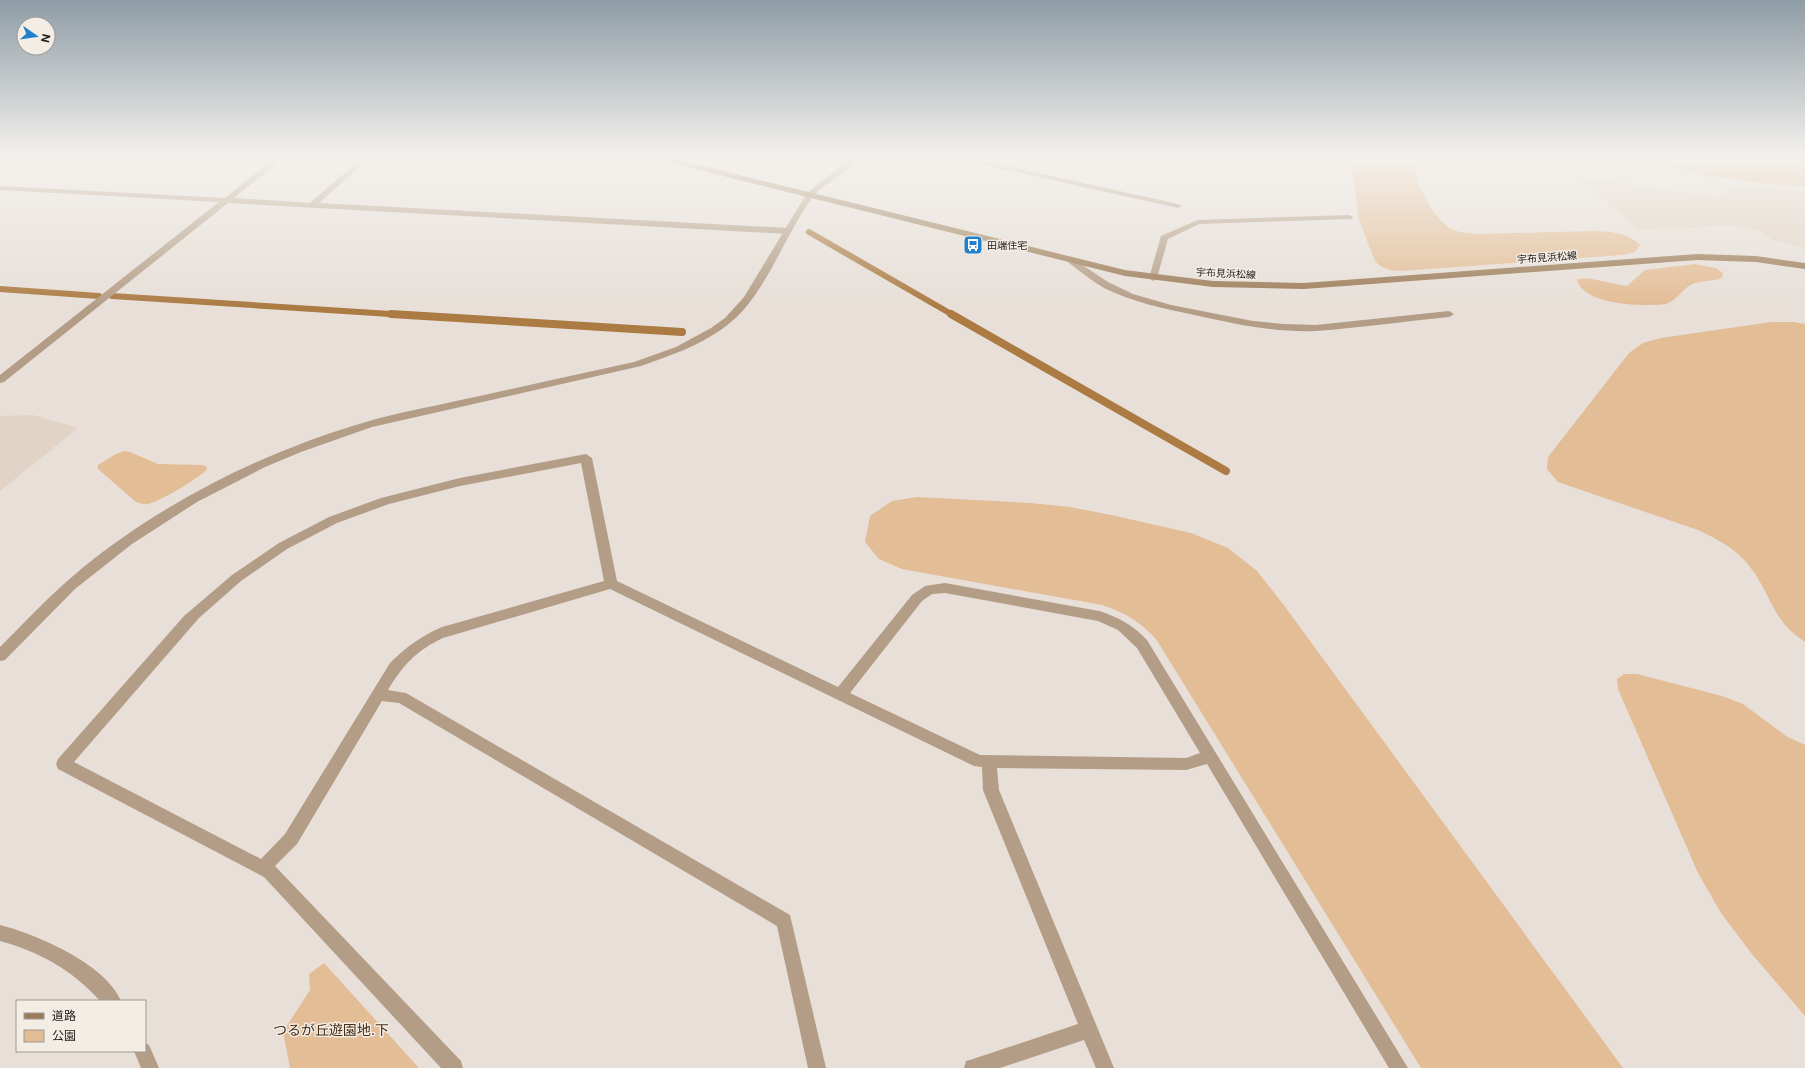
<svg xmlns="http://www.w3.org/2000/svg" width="1805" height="1068" font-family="Inter,'Noto Sans JP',sans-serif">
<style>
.built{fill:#e1d4c6}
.green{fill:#e3bd96}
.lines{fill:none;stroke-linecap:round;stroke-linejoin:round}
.stream-far1{stroke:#ab7b43;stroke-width:6}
.stream{stroke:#ab7b43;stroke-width:8}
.service{fill:#b49d86;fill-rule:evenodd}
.minor{fill:#b49d86;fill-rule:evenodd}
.tertiary{fill:#b49d86;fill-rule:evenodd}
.secondary{fill:#9c7c58;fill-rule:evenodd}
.labels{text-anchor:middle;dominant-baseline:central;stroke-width:3;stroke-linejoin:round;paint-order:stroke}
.far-poi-label{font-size:10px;fill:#1e1b19;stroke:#f4ede5;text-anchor:start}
.far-street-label{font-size:10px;fill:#1e1b19;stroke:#f4ede5}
.near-park-label{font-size:14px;fill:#442e16;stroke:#f4ede5}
</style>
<rect width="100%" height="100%" fill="#e7dfd8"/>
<path class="built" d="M 1578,178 L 1595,178 L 1665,190 L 1728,197 L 1721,191 L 1734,191 L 1728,186 L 1746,185 L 1805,193 L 1805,247 L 1773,240 L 1760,230 L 1723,225 L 1694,228 L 1638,229 Z
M 33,415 L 78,428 L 0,491 L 0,416 Z"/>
<path class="green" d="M 1350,157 L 1421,157 C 1418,162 1416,169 1416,175 C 1416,186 1438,221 1448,227 C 1456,233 1468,233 1478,234 L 1598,231 C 1615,232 1629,234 1640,245 L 1635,252 L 1622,255 L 1401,271 L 1390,270 L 1380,266 L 1375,261 L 1359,220 Z
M 1636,157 L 1805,157 L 1805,186 L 1776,185 L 1708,176 L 1672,168 Z
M 1695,264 L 1716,268 L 1723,273 L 1722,278 C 1713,282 1702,280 1692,284 C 1682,289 1676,302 1665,304 C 1644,307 1583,305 1577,280 C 1587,275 1613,285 1627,286 L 1645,270 Z
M 1771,322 L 1793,322 L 1805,324 L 1805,642 C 1771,620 1772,595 1750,567 C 1737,549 1717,539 1698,530 L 1558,482 L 1547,469 L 1548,457 L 1629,353 L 1643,343 L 1661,338 Z
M 124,451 L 130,452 L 158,464 L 201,465 L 206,466 L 207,469 C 201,477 159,502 148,504 C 144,505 140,503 136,502 L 98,469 L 98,465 L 116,454 Z
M 917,497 L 1030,503 L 1070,507 L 1111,515 L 1191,533 L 1228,548 L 1257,571 L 1283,604 L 1623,1068 L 1421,1068 L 1156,639 C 1139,621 1126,613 1102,605 L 902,569 L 879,559 L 865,542 L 870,516 L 892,501 Z
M 1624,674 L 1637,674 L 1722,696 L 1743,704 L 1786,736 L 1805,745 L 1805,1016 L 1751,953 L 1721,913 L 1698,873 L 1618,689 L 1617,679 Z
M 324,963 L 419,1068 L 290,1068 L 283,1032 L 310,990 L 309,974 Z"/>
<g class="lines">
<path class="stream-far1" d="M 809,232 L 953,315
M 0,289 L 99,296
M 112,296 L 406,315"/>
<path class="stream" d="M 391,314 L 682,332
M 951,314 L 1226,471"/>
<path class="service" d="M 953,157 L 967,157 L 1178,204 L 1182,206 L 1178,208 L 957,159 Z
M 1349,215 L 1353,217 L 1352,219 L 1199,224 L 1168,239 L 1157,278 L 1153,281 L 1149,278 L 1161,236 L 1198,220 Z"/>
<path class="minor" d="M 276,157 L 285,157 L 234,198 L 310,203 L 363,157 L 371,157 L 319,203 L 788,228 L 792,231 L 788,234 L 228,203 L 4,382 L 0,383 L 0,375 L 219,202 L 0,190 L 0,186 L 225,198 Z
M 1072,258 L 1108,282 L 1133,294 L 1171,305 L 1253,321 L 1284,324 L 1316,325 L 1449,311 L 1454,314 L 1449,317 C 1405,321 1360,328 1316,331 C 1274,333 1231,323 1190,314 C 1162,308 1133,302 1106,289 C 1093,282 1081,272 1069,263 L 1068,261 Z
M 586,454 L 592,458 L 617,581 L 838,687 L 912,595 L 925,586 L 945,583 L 1099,611 C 1118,617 1133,625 1147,640 L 1408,1068 L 1389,1068 L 1207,764 L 1186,770 L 997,768 L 999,790 L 1114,1068 L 1096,1068 L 1084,1040 L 1000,1068 L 964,1068 L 966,1061 L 973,1059 L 1078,1024 L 983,790 L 982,767 L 974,766 L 610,589 L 443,638 C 417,650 403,665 388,690 L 406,693 L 790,915 L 826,1068 L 808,1068 L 777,926 L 399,703 L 382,701 L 297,844 L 275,866 L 461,1061 L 463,1068 L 441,1068 L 264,877 L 58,769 L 56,764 L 58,759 L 184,616 L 232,575 L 279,543 L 329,517 L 381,498 L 460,478 ZM 581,463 L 604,581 L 442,627 C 421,636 406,647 390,663 L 285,834 L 261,859 L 74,762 L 199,618 L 241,581 L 287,549 L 337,523 L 389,504 L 460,486 ZM 945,593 L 1098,621 L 1118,630 L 1137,648 L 1200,753 L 1186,758 L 980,755 L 850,693 L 922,601 L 932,594 Z"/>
<path class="tertiary" d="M 853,157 L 862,157 C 849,172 823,183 812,198 C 785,235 766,293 731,322 C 705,344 672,355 641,366 L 372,427 L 301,452 L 265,467 L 197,502 L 132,544 L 75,589 L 5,660 L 0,661 L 0,647 C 26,621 51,594 80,570 C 163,502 263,452 366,422 C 395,413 426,408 456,401 C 516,388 575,375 634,362 L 676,347 L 711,328 L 725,318 L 744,297 L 807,193 Z
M 0,925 C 36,934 106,964 121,1001 L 100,1001 C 74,971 38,951 0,941 Z
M 145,1043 L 149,1045 L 159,1068 L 141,1068 L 134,1051 L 145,1051 Z"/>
<path class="secondary" d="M 654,157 L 667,157 L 1125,270 L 1213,281 L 1304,283 L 1697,254 L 1756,256 L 1805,263 L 1805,269 L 1756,262 L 1697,260 L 1304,289 L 1213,287 L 1125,276 L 655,159 Z"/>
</g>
<linearGradient id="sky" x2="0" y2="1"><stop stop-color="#8f9da6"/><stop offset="0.51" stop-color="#f4f1ed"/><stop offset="1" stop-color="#f4f1ed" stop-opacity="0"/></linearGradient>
<rect width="1805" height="307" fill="url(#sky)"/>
<defs>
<g id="bus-square" transform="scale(1)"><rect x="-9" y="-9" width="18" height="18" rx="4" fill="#2181cd" stroke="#f4ede5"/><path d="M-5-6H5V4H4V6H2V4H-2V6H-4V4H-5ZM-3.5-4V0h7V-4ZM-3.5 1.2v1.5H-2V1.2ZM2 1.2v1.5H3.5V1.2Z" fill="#fff"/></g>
</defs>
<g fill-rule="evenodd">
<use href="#bus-square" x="973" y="245"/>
</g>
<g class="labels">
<g class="far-poi-label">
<text x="987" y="245">田端住宅</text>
</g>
<g class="far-street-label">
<text transform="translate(1547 257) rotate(-4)">宇布見浜松線</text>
<text transform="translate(1226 273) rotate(3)">宇布見浜松線</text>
</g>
<g class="near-park-label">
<text x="331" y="1029">つるが丘遊園地.下</text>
</g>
</g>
<rect x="16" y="1000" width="130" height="52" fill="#f4ede5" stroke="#9e9993"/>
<rect x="24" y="1013" width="20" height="6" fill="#9c7c58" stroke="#9e9993"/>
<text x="52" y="1020" font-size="12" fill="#1e1b19">道路</text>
<rect x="24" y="1030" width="20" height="12" fill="#e3bd96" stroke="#9e9993"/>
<text x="52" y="1040" font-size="12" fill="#1e1b19">公園</text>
<g transform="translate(36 36) rotate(103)"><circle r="19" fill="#f4ede5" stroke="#9e9993"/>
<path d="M0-3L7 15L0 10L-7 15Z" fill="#2181cd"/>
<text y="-6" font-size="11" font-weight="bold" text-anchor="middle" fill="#1e1b19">N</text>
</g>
</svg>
